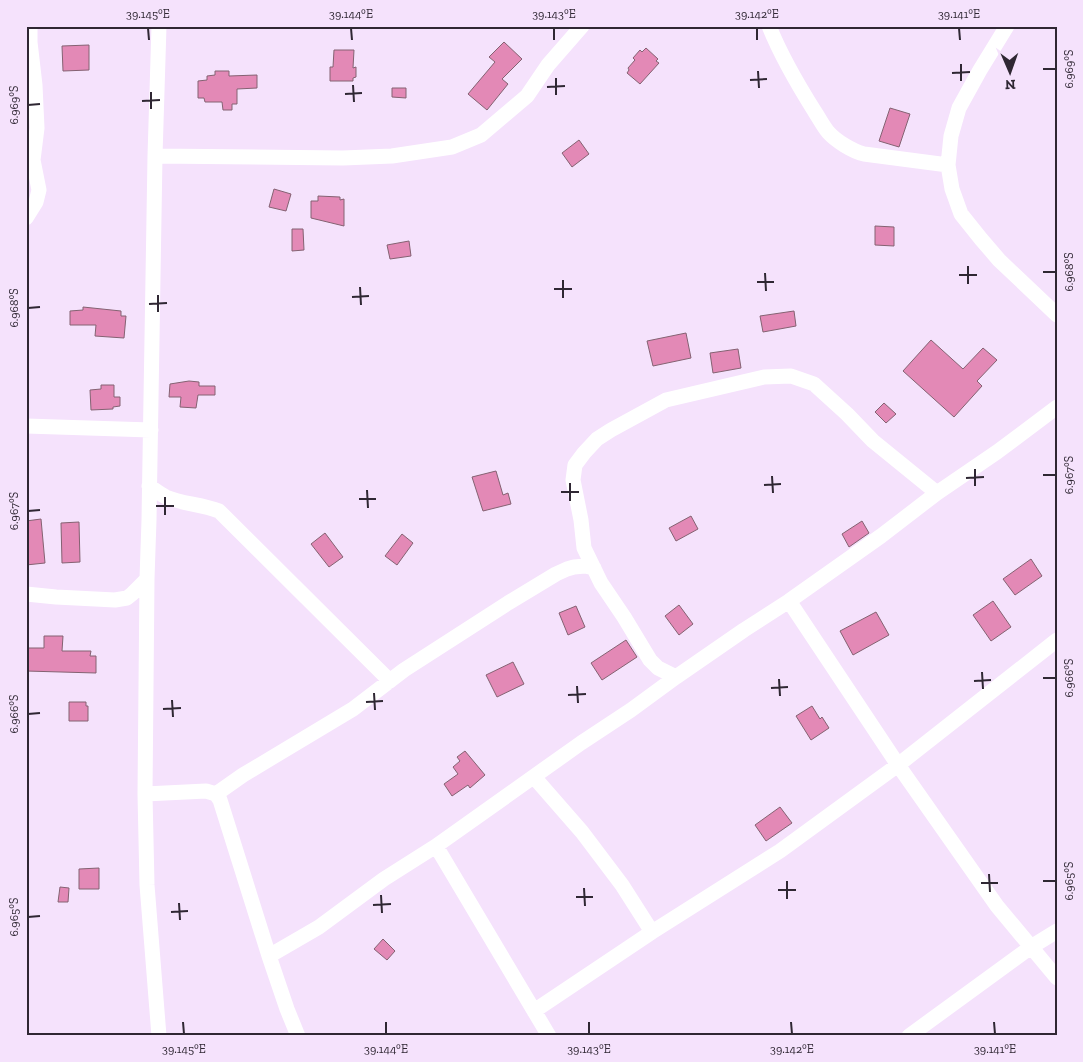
<svg xmlns="http://www.w3.org/2000/svg" width="1083" height="1062" font-family="'Zilla Slab',serif">
<style>
.building{fill:#e389b6;stroke:#846272}
.lines{fill:none;stroke-linecap:round;stroke-linejoin:round}
.minor{stroke:#fff;stroke-width:15}
.ticks{fill:none;stroke:#2f2733;stroke-width:2}
.neatline{fill:none;stroke:#2f2733;stroke-width:2}
.ticks-label{font-size:12px;text-anchor:middle;fill:#2f2733}
</style>
<rect width="100%" height="100%" fill="#f5e2fc"/>
<path class="building" d="M 504,42 L 522,59 L 502,79 L 508,84 L 487,110 L 468,94 L 495,62 L 489,57 Z
M 89,45 L 89,70 L 63,71 L 62,46 Z
M 646,48 L 658,59 L 656,61 L 659,63 L 640,84 L 627,73 L 629,70 L 628,68 L 635,60 L 633,58 L 640,50 L 642,52 Z
M 334,50 L 354,50 L 353,68 L 356,67 L 356,77 L 353,78 L 353,81 L 330,81 L 330,67 L 333,67 Z
M 215,71 L 229,71 L 229,76 L 257,75 L 257,88 L 237,89 L 237,104 L 232,104 L 232,110 L 223,110 L 222,102 L 205,102 L 204,98 L 198,98 L 198,81 L 207,80 L 207,76 L 215,75 Z
M 392,88 L 406,88 L 406,98 L 392,97 Z
M 890,108 L 910,114 L 899,147 L 879,141 Z
M 579,140 L 589,154 L 572,167 L 562,153 Z
M 274,189 L 291,194 L 286,211 L 269,207 Z
M 318,196 L 340,197 L 340,200 L 344,199 L 344,226 L 311,218 L 311,201 L 318,201 Z
M 875,226 L 894,227 L 894,246 L 875,245 Z
M 292,229 L 303,229 L 304,250 L 292,251 Z
M 409,241 L 411,256 L 390,259 L 387,245 Z
M 83,307 L 121,311 L 121,316 L 126,316 L 124,338 L 95,336 L 96,325 L 70,325 L 70,311 L 83,310 Z
M 794,311 L 796,326 L 763,332 L 760,316 Z
M 686,333 L 691,358 L 653,366 L 647,341 Z
M 931,340 L 963,369 L 983,348 L 997,360 L 977,381 L 982,386 L 954,417 L 903,371 Z
M 738,349 L 741,368 L 713,373 L 710,353 Z
M 189,381 L 199,382 L 199,386 L 215,386 L 215,395 L 198,395 L 196,408 L 180,407 L 181,397 L 169,397 L 170,384 Z
M 101,385 L 114,385 L 114,397 L 120,397 L 120,406 L 113,407 L 113,409 L 91,410 L 90,390 L 101,389 Z
M 884,403 L 896,414 L 886,423 L 875,412 Z
M 496,471 L 503,495 L 508,493 L 511,504 L 483,511 L 472,477 Z
M 691,516 L 698,529 L 676,541 L 669,528 Z
M 41,519 L 45,563 L 26,565 L 26,521 Z
M 862,521 L 869,533 L 849,547 L 842,534 Z
M 79,522 L 80,562 L 62,563 L 61,523 Z
M 325,533 L 343,557 L 329,567 L 311,544 Z
M 402,534 L 413,543 L 397,565 L 385,556 Z
M 1031,559 L 1042,576 L 1015,595 L 1003,579 Z
M 993,601 L 1011,627 L 991,641 L 973,615 Z
M 679,605 L 693,624 L 679,635 L 665,616 Z
M 576,606 L 585,627 L 568,635 L 559,613 Z
M 876,612 L 889,635 L 853,655 L 840,631 Z
M 44,636 L 63,636 L 62,651 L 91,651 L 90,656 L 96,656 L 96,673 L 26,671 L 26,648 L 44,648 Z
M 626,640 L 637,657 L 602,680 L 591,663 Z
M 513,662 L 524,684 L 497,697 L 486,675 Z
M 69,702 L 86,702 L 86,706 L 88,706 L 88,721 L 69,721 Z
M 812,706 L 820,719 L 822,717 L 829,728 L 811,740 L 796,716 Z
M 465,751 L 485,775 L 470,788 L 468,785 L 452,796 L 444,784 L 458,774 L 453,767 L 460,761 L 457,757 Z
M 780,807 L 792,823 L 766,841 L 755,825 Z
M 99,868 L 99,889 L 79,889 L 79,869 Z
M 60,887 L 69,888 L 68,902 L 58,902 Z
M 383,939 L 395,951 L 387,960 L 374,949 Z"/>
<g class="lines">
<path class="minor" d="M 159,26 L 155,156 L 149,520 L 147,579 L 145,794 L 147,885 L 159,1036
M 769,26 C 781,56 798,85 815,112 C 819,118 823,126 828,132 C 836,141 852,151 864,154 L 948,165
M 1007,26 L 980,70 L 959,108 L 951,136 L 948,165 L 952,189 L 961,214 L 981,239 L 999,260 L 1057,315
M 155,156 L 343,158 L 392,156 L 452,147 L 481,135 L 527,96 L 548,65 L 582,26
M 26,218 L 36,202 L 39,190 L 33,160 L 37,128 L 35,85 L 30,42 L 30,26
M 26,426 L 151,430
M 149,486 C 155,490 160,494 166,497 C 182,504 202,504 219,511 L 390,681
M 26,594 L 56,597 L 115,600 L 127,598 L 132,594 L 147,579
M 789,601 L 898,765 L 997,906 L 1057,978
M 676,677 L 658,668 L 650,660 L 624,617 L 601,583 L 584,548 L 581,520 L 573,480 L 575,465 L 584,453 L 597,439 L 611,430 L 666,400 L 764,377 L 791,376 L 814,384 L 847,414 L 873,441 L 937,493
M 534,777 L 582,832 L 622,885 L 652,932
M 145,794 L 206,791 L 216,794 L 220,800 L 269,956 L 287,1009 L 298,1036
M 216,794 L 243,775 L 353,709 L 404,670 L 508,603 L 556,574 L 567,569 L 574,567 L 585,566 L 594,568
M 436,846 L 549,1036
M 269,956 L 319,927 L 384,879 L 436,846 L 581,743 L 631,710 L 676,677 L 744,630 L 789,601 L 881,536 L 937,493 L 997,452 L 1057,407
M 534,1011 L 652,932 L 780,851 L 898,765 L 1057,640
M 909,1036 L 1031,947 L 1057,931"/>
</g>
<path class="ticks" d="M 148,28 L 149,40M 351,28 L 352,40M 554,28 L 554,40M 757,28 L 757,40M 959,28 L 960,40M 961,64 L 961,81M 1043,69 L 1056,69M 758,71 L 759,88M 952,73 L 970,72M 556,78 L 556,95M 750,80 L 767,79M 353,85 L 354,102M 547,87 L 565,86M 151,92 L 151,109M 345,94 L 362,93M 142,101 L 160,100M 28,105 L 40,104M 968,266 L 968,284M 1043,272 L 1056,272M 765,273 L 766,291M 959,275 L 977,275M 563,280 L 563,298M 757,282 L 774,282M 360,287 L 361,305M 554,289 L 572,289M 158,295 L 158,312M 352,297 L 369,296M 149,304 L 167,303M 28,308 L 40,307M 975,469 L 975,486M 1043,475 L 1056,475M 772,476 L 773,493M 966,478 L 984,477M 570,483 L 570,501M 764,485 L 781,484M 367,490 L 368,508M 561,492 L 579,492M 165,497 L 165,515M 359,499 L 376,499M 156,506 L 174,506M 28,511 L 40,510M 982,672 L 983,689M 1043,678 L 1056,678M 779,679 L 780,696M 974,681 L 991,680M 577,686 L 578,703M 771,688 L 788,687M 374,693 L 375,710M 568,695 L 586,694M 172,700 L 173,717M 366,702 L 383,701M 163,709 L 181,708M 28,714 L 40,713M 989,874 L 990,892M 787,881 L 787,899M 1043,881 L 1056,881M 981,883 L 998,883M 584,888 L 585,906M 778,890 L 796,890M 381,895 L 382,913M 576,897 L 593,897M 179,903 L 180,920M 373,905 L 391,904M 171,912 L 188,911M 28,917 L 40,916M 183,1022 L 184,1034M 386,1022 L 386,1034M 589,1022 L 589,1034M 791,1022 L 792,1034M 994,1022 L 995,1034"/>
<rect width="1083" height="1062" fill="none" stroke="#f5e2fc" stroke-width="55"/>
<g transform="translate(1010 72) rotate(178)" stroke="#f5e2fc" stroke-width="4" paint-order="stroke">
<path d="M0-4L9 19L0 12L-9 19Z" fill="#2f2733"/>
<text y="-8" font-size="14" font-weight="bold" text-anchor="middle" fill="#2f2733">N</text>
</g>
<rect x="28" y="28" width="1028" height="1006" class="neatline"/>
<g class="ticks-label">
<text x="148" y="18">39.145°E</text>
<text x="351" y="18">39.144°E</text>
<text x="554" y="18">39.143°E</text>
<text x="757" y="18">39.142°E</text>
<text x="959" y="18">39.141°E</text>
<text transform="translate(1069 69) rotate(-90)" y="4">6.969°S</text>
<text transform="translate(14 105) rotate(-90)" y="4">6.969°S</text>
<text transform="translate(1069 272) rotate(-90)" y="4">6.968°S</text>
<text transform="translate(14 308) rotate(-90)" y="4">6.968°S</text>
<text transform="translate(1069 475) rotate(-90)" y="4">6.967°S</text>
<text transform="translate(14 511) rotate(-90)" y="4">6.967°S</text>
<text transform="translate(1069 678) rotate(-90)" y="4">6.966°S</text>
<text transform="translate(14 714) rotate(-90)" y="4">6.966°S</text>
<text transform="translate(1069 881) rotate(-90)" y="4">6.965°S</text>
<text transform="translate(14 917) rotate(-90)" y="4">6.965°S</text>
<text x="184" y="1053">39.145°E</text>
<text x="386" y="1053">39.144°E</text>
<text x="589" y="1053">39.143°E</text>
<text x="792" y="1053">39.142°E</text>
<text x="995" y="1053">39.141°E</text>
</g>
</svg>
